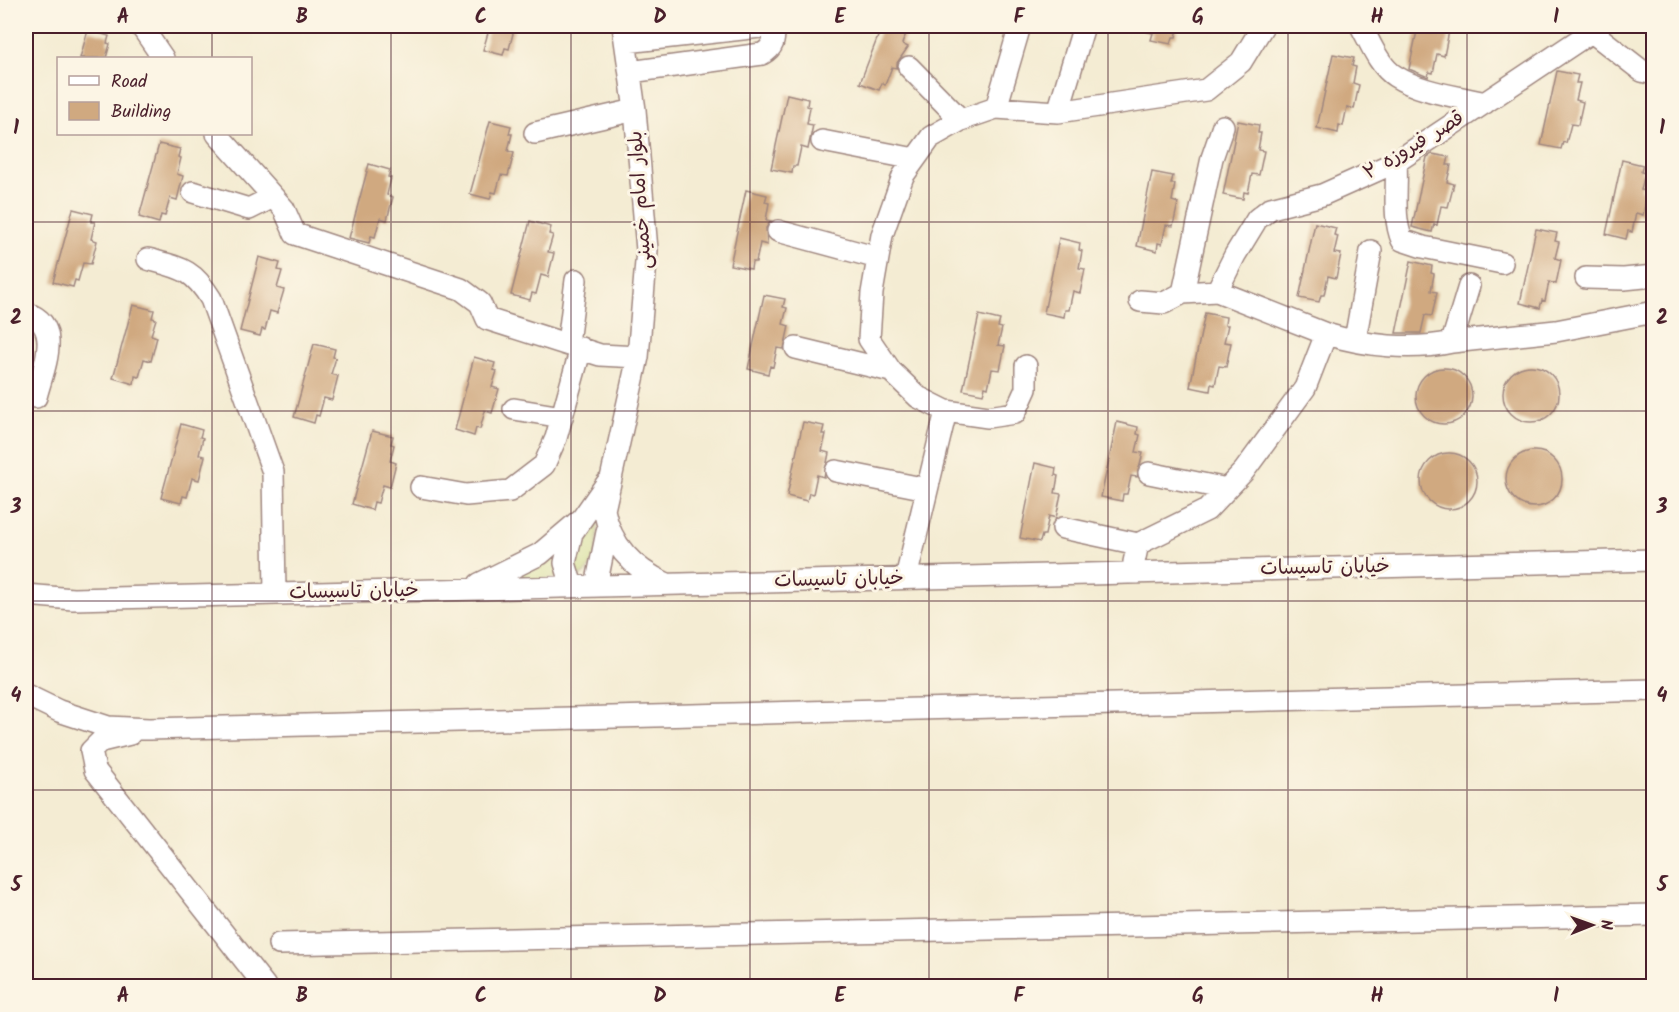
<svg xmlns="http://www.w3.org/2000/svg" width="1679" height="1012" font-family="Kalam,'Playpen Sans Arabic',sans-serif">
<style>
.green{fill:#c2d477;stroke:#867a51;stroke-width:1.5}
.building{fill:#d0a980}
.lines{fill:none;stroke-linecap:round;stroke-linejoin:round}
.minor-casing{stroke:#9f867f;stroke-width:24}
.minor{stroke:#fff;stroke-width:21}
.grid{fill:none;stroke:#4a1f2b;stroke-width:1.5;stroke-opacity:0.55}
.labels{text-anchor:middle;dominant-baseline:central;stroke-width:6;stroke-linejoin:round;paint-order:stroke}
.street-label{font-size:20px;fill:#4a1f2b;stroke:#fcf5e5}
.neatline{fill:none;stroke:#4a1f2b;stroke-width:2}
.grid-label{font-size:20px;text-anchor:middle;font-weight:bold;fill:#4a1f2b}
</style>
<rect width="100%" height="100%" fill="#fcf5e5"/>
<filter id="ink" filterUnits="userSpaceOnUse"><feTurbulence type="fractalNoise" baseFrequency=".0167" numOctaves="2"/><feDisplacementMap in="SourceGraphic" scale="12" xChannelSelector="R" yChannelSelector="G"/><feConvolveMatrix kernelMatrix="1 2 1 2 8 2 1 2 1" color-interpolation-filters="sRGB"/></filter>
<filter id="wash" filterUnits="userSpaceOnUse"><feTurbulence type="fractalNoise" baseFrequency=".008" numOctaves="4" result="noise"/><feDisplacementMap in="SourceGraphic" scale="24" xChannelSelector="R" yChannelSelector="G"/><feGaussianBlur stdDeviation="1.35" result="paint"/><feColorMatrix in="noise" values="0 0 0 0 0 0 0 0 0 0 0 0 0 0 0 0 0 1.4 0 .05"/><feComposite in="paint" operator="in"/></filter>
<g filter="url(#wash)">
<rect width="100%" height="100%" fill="#f4ecd3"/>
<path class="green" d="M 597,498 C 596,521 605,563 580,576 L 574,573 L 573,550 Z
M 564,541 L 563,578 L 499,581 Z"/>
<g id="blocks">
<path class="building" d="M 490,26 L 515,26 L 509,49 L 505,48 L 503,55 L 483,50 Z
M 882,26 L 908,28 L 902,44 L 908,47 L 897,63 L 897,68 L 892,67 L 885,85 L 882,83 L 879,90 L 860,83 Z
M 1145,26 L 1179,26 L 1176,37 L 1173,37 L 1171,44 L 1151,40 L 1153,33 L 1144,31 Z
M 1418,26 L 1450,26 L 1444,56 L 1437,54 L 1433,73 L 1429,72 L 1428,77 L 1409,69 Z
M 88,30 L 109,36 L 107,43 L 110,44 L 106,58 L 80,58 Z
M 1333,54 L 1354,58 L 1352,66 L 1356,67 L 1353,83 L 1359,85 L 1354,109 L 1347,107 L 1343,126 L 1339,125 L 1338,133 L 1317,128 Z
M 1557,71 L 1578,75 L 1576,83 L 1580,83 L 1576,100 L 1583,102 L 1578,125 L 1571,124 L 1566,143 L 1563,142 L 1561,149 L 1541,145 Z
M 787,94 L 808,99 L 807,106 L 810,107 L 807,124 L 813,125 L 808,149 L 801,147 L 797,166 L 793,166 L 792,173 L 771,169 Z
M 490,121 L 511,126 L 509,134 L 512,134 L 508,151 L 514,153 L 508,176 L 501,175 L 496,193 L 492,192 L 490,199 L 470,194 Z
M 1238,121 L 1259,125 L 1258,133 L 1261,133 L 1258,150 L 1264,151 L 1259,175 L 1252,174 L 1248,193 L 1244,192 L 1243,199 L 1223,195 Z
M 159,144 L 180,149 L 178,157 L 181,158 L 177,174 L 183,176 L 177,200 L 170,198 L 165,216 L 161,215 L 159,223 L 139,217 Z
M 1432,154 L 1449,157 L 1447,165 L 1451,165 L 1447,182 L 1454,184 L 1448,207 L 1441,206 L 1437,225 L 1434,224 L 1432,232 L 1412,227 L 1427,157 Z
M 1622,160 L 1643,165 L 1641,172 L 1645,173 L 1641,190 L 1648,191 L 1643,215 L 1636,213 L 1632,232 L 1628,231 L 1626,239 L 1606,234 Z
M 369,164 L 390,170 L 388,177 L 391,178 L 387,195 L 393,197 L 387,220 L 380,218 L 375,237 L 371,236 L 369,243 L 349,238 Z
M 1152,172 L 1173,176 L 1171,184 L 1175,184 L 1172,201 L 1178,203 L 1173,226 L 1166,225 L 1162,244 L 1158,243 L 1157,251 L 1137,246 Z
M 746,190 L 767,195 L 765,202 L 769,203 L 766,220 L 771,221 L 766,228 L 767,245 L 760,243 L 756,262 L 752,262 L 751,269 L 730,265 Z
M 73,209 L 93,214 L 91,222 L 95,222 L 91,239 L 97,241 L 91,264 L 83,263 L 78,281 L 75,280 L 73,287 L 53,282 Z
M 530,221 L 551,227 L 549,234 L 553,235 L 548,252 L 554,253 L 548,277 L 541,275 L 536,294 L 532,293 L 530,300 L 511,295 Z
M 1315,223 L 1336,228 L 1334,235 L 1338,236 L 1334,253 L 1341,254 L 1336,278 L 1328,276 L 1324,295 L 1321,295 L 1319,302 L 1299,298 Z
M 1536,229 L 1557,233 L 1555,241 L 1559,242 L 1555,258 L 1561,260 L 1556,284 L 1549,282 L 1545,301 L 1542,300 L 1540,308 L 1520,303 Z
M 1059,238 L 1080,243 L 1079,250 L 1082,251 L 1079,268 L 1085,269 L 1080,293 L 1073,291 L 1069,310 L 1065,310 L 1064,317 L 1044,313 Z
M 259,257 L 280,263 L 278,270 L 282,271 L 277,288 L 284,290 L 277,313 L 270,311 L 265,330 L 262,329 L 260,336 L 240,331 Z
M 1411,261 L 1432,266 L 1431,273 L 1434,274 L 1431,291 L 1437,292 L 1432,316 L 1425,315 L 1421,333 L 1396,333 Z
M 764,295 L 785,299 L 783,307 L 787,308 L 783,324 L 789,326 L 784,349 L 777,348 L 773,367 L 770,366 L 768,374 L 748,369 Z
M 133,305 L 154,310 L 152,318 L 156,319 L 151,335 L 157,337 L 151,361 L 144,359 L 139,377 L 135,376 L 134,384 L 113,378 Z
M 1205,313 L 1226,317 L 1225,325 L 1228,325 L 1224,342 L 1231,343 L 1226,367 L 1219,366 L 1215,385 L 1211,384 L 1210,391 L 1190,387 Z
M 979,315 L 1000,320 L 998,327 L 1002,328 L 998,345 L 1005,346 L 1000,370 L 992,369 L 988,388 L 985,387 L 983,394 L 963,390 Z
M 314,344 L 335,349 L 333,357 L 336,358 L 331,374 L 338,376 L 332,400 L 324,398 L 319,416 L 316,415 L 314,423 L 294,417 Z
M 474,357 L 495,363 L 493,370 L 497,371 L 492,387 L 499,389 L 492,413 L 485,411 L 480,429 L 476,428 L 474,436 L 455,430 Z
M1503 394a28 28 0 1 1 56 0a28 28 0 1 1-56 0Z
M1416 396a28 28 0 1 1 56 0a28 28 0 1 1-56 0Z
M 803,422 L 824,426 L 822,434 L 826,434 L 822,451 L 829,453 L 824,477 L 817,475 L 813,494 L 809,493 L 807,501 L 787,496 Z
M 1117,422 L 1138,427 L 1137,434 L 1140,435 L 1136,452 L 1143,453 L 1137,477 L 1131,476 L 1127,494 L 1123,494 L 1122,501 L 1101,497 Z
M 181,424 L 202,430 L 200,437 L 203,438 L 199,455 L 205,456 L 199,480 L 192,478 L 187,497 L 183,496 L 181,503 L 161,498 Z
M 372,431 L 393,436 L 391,444 L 394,445 L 390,461 L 396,463 L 390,487 L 383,485 L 378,503 L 374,502 L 372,510 L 352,504 Z
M1506 479a28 28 0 1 1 56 0a28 28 0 1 1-56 0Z
M1421 481a28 28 0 1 1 56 0a28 28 0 1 1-56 0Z
M 1035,463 L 1056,468 L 1055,475 L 1058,476 L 1055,493 L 1061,494 L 1056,518 L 1049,516 L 1045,535 L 1042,535 L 1040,542 L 1020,538 Z"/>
</g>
</g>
<g filter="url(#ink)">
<use href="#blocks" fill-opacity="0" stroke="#9f867f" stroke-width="1.5"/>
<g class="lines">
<g class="minor-casing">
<path id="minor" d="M 141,26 L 163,58
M 623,26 L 635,110 L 647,250 L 638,357 L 604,510 C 611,546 633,568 665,583
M 1361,26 C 1370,42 1379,66 1395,76 C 1420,92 1456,96 1485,103
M 1083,29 L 1058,112 L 1206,90 L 1241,62 L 1263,26
M 1592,32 L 1642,71 L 1654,74
M 626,42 L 769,26
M 909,67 L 961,120
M 630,72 L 762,54 C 775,47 774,39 774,26
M 996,108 L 1020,26
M 535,133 L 635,110
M 217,134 L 284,209 L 295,234 L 461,289 L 480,303 L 487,319 L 600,355 L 638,357
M 822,141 L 915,159
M 1396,162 C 1398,187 1392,216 1402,240 L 1423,247 L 1502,263
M 193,192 L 249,209 L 273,197
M 778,231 L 878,258
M 148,259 C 181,268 193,269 211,299 L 273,472 L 275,593
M 1586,278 L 1624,279 L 1654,276
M 1217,291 L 1235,255 L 1257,219 L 1271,208 L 1322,195 L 1396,162 L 1600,26
M 1183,293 L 1212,158 L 1223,126
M 1140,301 L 1164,303 L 1183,293 L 1217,291 L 1326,334
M 26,313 C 64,325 43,369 36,397
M 1355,340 L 1371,251
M 1452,342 L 1556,331 L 1654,312
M 568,343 L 576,280
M 796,348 L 891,371
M 1026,366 L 1026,389 L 1015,413 L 988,417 L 946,411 L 918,397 L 891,371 L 869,339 L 872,293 L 882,235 L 903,176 L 931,137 L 961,120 L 996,108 L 1058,112
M 514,409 L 562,417
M 836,471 L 927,489
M 1149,473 L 1227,489
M 421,487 L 466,495 L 510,491 L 544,465 L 556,438 L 581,348
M 1063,528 L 1138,544
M 1137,573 L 1134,562 L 1138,544 L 1207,510 L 1244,471 L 1305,388 L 1326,334 C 1366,346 1412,351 1452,342 L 1469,286
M 906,578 L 946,411
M 479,584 L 540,554 L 579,521
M 572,586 L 565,563 L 572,533 L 607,483
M 596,586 L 608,527
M 26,595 L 73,599 L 1654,560
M 26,695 L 59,711 L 108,727 L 149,729 L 1654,690
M 130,734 L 101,741 L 91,751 L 95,770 L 265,986
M 279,944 L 1654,915"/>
</g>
<use href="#minor" class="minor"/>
</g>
</g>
<path class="grid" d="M 212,26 L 212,58M 391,26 L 391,986M 571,26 L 571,986M 750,26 L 750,986M 929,26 L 929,986M 1108,26 L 1108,986M 1288,26 L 1288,986M 1467,26 L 1467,986M 212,134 L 212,986M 26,222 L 1654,222M 26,411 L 1654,411M 26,601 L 1654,601M 26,790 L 1654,790"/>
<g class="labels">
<g class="street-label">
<text transform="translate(1414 146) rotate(-31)">قصر فیروزه ۲</text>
<text transform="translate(641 200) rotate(-94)">بلوار امام خمینی</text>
<text transform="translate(1325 568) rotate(-1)">خیابان تاسیسات</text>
<text transform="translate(839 580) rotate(-1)">خیابان تاسیسات</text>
<text transform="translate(354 592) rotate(-1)">خیابان تاسیسات</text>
</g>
</g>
<rect width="1679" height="1012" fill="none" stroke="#fcf5e5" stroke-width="66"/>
<rect x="57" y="57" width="195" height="78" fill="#fcf5e5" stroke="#b59f9b" stroke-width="1.5"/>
<rect x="69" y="76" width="30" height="9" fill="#ffffff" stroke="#b59f9b" stroke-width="1.5"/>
<text x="111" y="87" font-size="18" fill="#4a1f2b">Road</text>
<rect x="69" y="102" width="30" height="18" fill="#d0a980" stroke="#b59f9b" stroke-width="1.5"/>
<text x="111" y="117" font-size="18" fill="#4a1f2b">Building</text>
<g transform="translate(1592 925) rotate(89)" stroke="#fcf5e5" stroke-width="4.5" paint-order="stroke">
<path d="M0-4.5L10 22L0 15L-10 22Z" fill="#4a1f2b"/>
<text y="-9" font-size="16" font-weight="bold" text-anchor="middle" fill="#4a1f2b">N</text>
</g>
<rect x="33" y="33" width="1613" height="946" class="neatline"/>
<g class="grid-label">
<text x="123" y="23">A</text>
<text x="302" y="23">B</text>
<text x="481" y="23">C</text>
<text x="660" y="23">D</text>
<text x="840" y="23">E</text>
<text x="1019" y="23">F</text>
<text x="1198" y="23">G</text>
<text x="1377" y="23">H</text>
<text x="1556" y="23">I</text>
<text x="16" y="134">1</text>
<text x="1662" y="134">1</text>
<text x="16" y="324">2</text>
<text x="1662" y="324">2</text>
<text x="16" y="513">3</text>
<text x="1662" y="513">3</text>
<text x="16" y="702">4</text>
<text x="1662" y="702">4</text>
<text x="16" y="891">5</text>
<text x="1662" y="891">5</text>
<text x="123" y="1002">A</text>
<text x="302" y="1002">B</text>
<text x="481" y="1002">C</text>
<text x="660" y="1002">D</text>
<text x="840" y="1002">E</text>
<text x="1019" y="1002">F</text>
<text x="1198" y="1002">G</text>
<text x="1377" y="1002">H</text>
<text x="1556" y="1002">I</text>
</g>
</svg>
